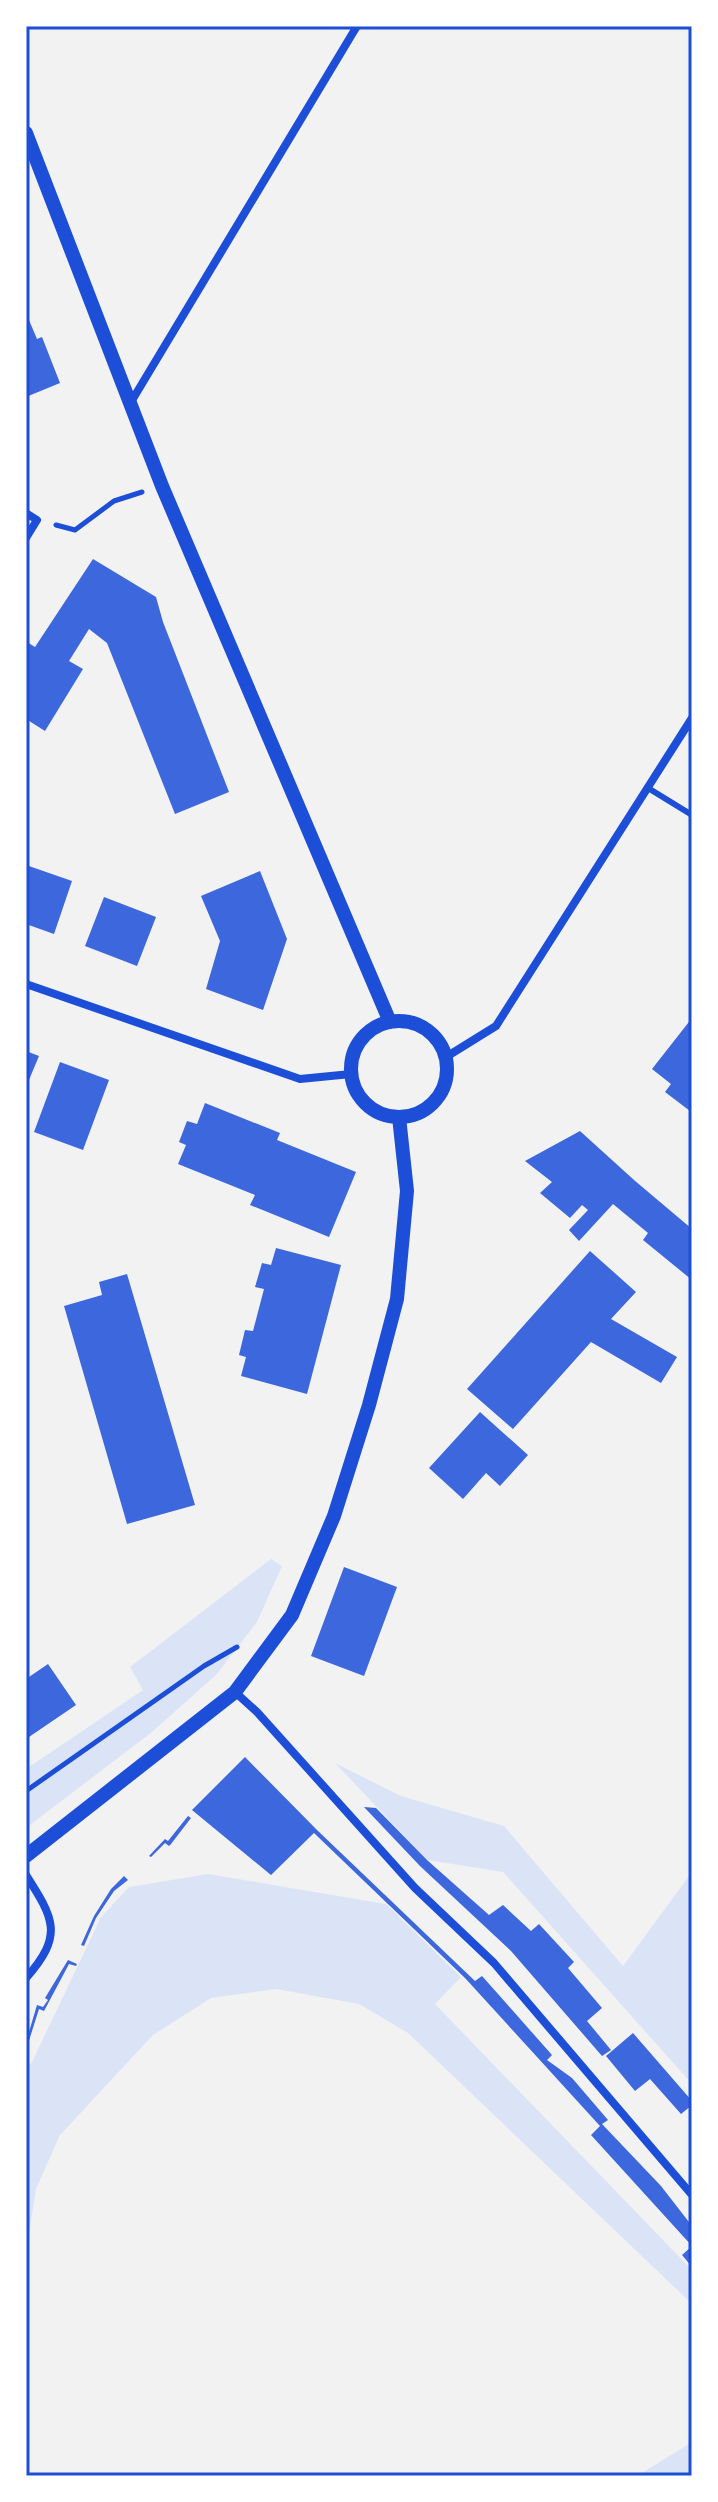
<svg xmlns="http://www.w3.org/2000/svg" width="718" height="2502" font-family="'Exo 2',sans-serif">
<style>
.green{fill:#dbe4f7}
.building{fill:#3d67dc}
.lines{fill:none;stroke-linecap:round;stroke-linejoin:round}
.path{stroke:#1d4ed8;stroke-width:5}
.service{stroke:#1d4ed8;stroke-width:6}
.minor{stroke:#1d4ed8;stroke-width:8}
.tertiary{stroke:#1d4ed8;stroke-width:14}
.neatline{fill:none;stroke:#1d4ed8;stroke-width:3}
</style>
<rect width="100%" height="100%" fill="#f2f2f2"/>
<path class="green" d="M 271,1559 L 282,1566 L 257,1622 L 217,1674 L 152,1732 L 26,1828 L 26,1769 L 143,1690 L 130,1667 Z
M 335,1763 L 401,1796 L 504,1826 L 623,1966 L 692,1872 L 692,2084 L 503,1872 L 427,1860 Z
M 208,1874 L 386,1904 L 461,1977 L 435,2004 L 692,2270 L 692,2304 L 408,2033 L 359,2004 L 276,1989 L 211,1998 L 153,2035 L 60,2135 L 36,2189 L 26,2253 L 26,2070 L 32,2062 L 101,1917 L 129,1887 Z
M 692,2442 L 692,2476 L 637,2476 Z"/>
<path class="building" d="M 26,313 L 37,339 L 42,337 L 60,383 L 26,397 Z
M 93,559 L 156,597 L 163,622 L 229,792 L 175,814 L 107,643 L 89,629 L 69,661 L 83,669 L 45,731 L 26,719 L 26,644 L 27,642 L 35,647 Z
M 26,865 L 72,881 L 54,934 L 26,924 Z
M 260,871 L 287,939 L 263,1010 L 206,989 L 220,941 L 201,896 Z
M 104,897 L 156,917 L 137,966 L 85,946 Z
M 692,1018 L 692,1109 L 690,1111 L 665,1092 L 671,1084 L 652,1069 Z
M 26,1051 L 39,1056 L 26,1087 Z
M 60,1062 L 109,1080 L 83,1150 L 34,1132 Z
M 205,1103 L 280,1133 L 277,1140 L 356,1172 L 329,1237 L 250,1205 L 255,1195 L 178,1164 L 186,1145 L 179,1142 L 187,1121 L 197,1124 Z
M 580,1131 L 634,1180 L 692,1229 L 692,1280 L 643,1240 L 648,1233 L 613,1204 L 579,1241 L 569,1230 L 588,1210 L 582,1205 L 570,1218 L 540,1193 L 552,1182 L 525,1161 Z
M 276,1248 L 341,1265 L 307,1394 L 241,1376 L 246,1357 L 239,1355 L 245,1330 L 253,1331 L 264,1289 L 255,1287 L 262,1263 L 271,1265 Z
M 590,1251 L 636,1292 L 611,1319 L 677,1357 L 661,1383 L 591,1342 L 513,1429 L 467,1389 Z
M 127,1274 L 195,1505 L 127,1524 L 64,1306 L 102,1295 L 99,1282 Z
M 480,1412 L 528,1455 L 500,1486 L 486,1473 L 463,1499 L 429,1468 Z
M 344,1567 L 397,1587 L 364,1676 L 311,1656 Z
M 48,1664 L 76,1705 L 26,1739 L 26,1679 Z
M 245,1757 L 317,1830 L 475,1981 L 482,1976 L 552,2055 L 547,2060 L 572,2078 L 608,2120 L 602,2124 L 661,2186 L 692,2226 L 692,2267 L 682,2255 L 692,2246 L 591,2135 L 600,2126 L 465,1978 L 314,1833 L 271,1875 L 192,1810 Z
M 364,1807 L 376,1808 L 427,1860 L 489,1915 L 503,1905 L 531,1931 L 539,1924 L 574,1962 L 568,1968 L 602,2008 L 587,2021 L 611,2050 L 602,2056 L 511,1951 L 420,1866 Z
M 188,1816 L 191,1818 L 171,1844 L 169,1846 L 165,1843 L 151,1857 L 149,1856 L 165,1839 L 168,1841 Z
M 124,1876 L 128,1880 L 114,1891 L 96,1918 L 84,1946 L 81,1945 L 94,1916 L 111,1889 Z
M 68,1960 L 77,1964 L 76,1966 L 69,1964 L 44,2011 L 39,2009 L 26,2050 L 26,2042 L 37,2005 L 43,2007 L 48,2000 L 45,1998 Z
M 633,2033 L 692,2101 L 692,2105 L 681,2114 L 650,2079 L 635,2091 L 606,2056 Z"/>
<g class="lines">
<path class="path" d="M 56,525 L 75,530 L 114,501 L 142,492
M 26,1791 L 204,1666 L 237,1647"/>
<path class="service" d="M 648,788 L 692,815"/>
<path class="minor" d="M 131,402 L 357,26
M 26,513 L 37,520 L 26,538
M 26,984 L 300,1079 L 351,1074
M 446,1057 L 496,1026 L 692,718
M 235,1692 L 257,1712 L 415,1888 L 494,1963 L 692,2195
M 26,1875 C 54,1919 64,1935 26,1978"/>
<path class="tertiary" d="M 26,133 L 162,486 L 390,1022
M351 1069a48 48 0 1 1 96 0a48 48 0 1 1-96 0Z
M 26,1856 L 235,1692 L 292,1615 L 334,1516 L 369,1405 L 397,1299 L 407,1191 L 399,1117"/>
</g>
<rect width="718" height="2502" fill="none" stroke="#ffffff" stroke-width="56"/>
<rect x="28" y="28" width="662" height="2446" class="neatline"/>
</svg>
